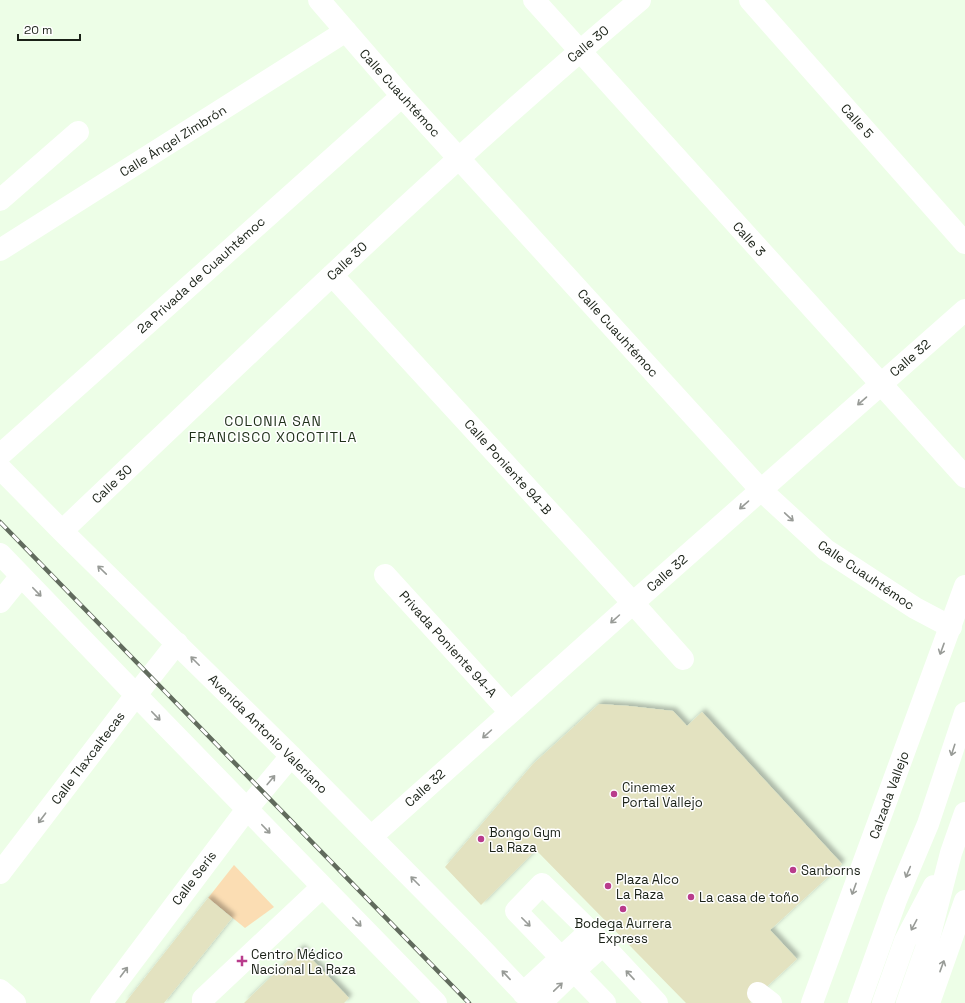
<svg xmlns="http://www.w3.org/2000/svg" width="965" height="1003" font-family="'Space Grotesk',sans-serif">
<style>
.green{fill:#fbddb3}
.building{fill:#e3e2c0;filter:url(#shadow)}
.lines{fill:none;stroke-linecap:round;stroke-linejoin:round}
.minor{stroke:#fff;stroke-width:22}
.major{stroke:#fff;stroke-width:22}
.rail-casing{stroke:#616b5d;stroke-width:4.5}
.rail{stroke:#fff;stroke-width:3;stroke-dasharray:9;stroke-linecap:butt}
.oneway{stroke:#989b97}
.poi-dot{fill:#b93c8c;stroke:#fff;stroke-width:1.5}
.labels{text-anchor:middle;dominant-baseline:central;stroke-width:3;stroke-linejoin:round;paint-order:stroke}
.street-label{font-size:13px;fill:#1a2117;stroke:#fff}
.poi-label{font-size:13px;fill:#1a2117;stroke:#fff;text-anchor:start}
.neighbourhood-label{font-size:14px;letter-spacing:1px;fill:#1f3019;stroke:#fff}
</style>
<defs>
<filter id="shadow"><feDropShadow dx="3.5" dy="-3.5" stdDeviation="2" flood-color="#0004"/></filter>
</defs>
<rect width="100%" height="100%" fill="#edfee7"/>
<path class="green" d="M 234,865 L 274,907 L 245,928 L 208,898 Z"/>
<path class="building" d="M 599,704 L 629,706 L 673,711 L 687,726 L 702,712 L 842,864 L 770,930 L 797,959 L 750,1002 L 751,1003 L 686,1003 L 536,850 L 481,905 L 445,867 L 533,764 Z
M 208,898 L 232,918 L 164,1003 L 125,1003 Z
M 301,948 L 349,998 L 344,1003 L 244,1003 Z"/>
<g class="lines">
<path class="minor" d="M 319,0 L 402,96 L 761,490 L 826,550 L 915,608 L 951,627
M 534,0 L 965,477
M 750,0 L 965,243
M 0,200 L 78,132
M 0,250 L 346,31
M 332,275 L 633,603 L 683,659
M 0,455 L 402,96
M 0,468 L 62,531 L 291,756 L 478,945 L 533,1003
M 62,531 C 252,351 440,168 640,0
M 0,554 L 136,695 L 436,1003
M 385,575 L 510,712
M 0,602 L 21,576
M 371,837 L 633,603 L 965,310
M 0,873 L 136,695 L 177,643
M 0,990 L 15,1003
M 523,993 L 590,931
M 758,993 L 771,1003
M 101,1003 L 247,809 L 291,756
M 203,1003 L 203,999 L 322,887
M 541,1003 L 574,971 L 603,945
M 605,1003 L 516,911 L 542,884 L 590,931 L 657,1003
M 883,1003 L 905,941 L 934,886
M 907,1003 L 927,946 L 951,853 L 965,813"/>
<path class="major" d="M 812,1003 L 965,586
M 859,1003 L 896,900 L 928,824 L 965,713
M 929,1003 L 965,901"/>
<g class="rail-casing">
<path id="rail" d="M 0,522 L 223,751 L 469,1003"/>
</g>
<use href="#rail" class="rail"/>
</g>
<defs><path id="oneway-shaft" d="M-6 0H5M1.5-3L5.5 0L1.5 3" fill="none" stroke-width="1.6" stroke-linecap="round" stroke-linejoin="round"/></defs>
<g class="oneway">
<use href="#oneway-shaft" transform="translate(862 401) rotate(139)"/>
<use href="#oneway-shaft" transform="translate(744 505) rotate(139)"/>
<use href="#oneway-shaft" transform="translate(789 517) rotate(43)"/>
<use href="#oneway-shaft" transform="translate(102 570) rotate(-136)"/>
<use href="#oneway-shaft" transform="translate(37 592) rotate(46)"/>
<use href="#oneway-shaft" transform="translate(615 619) rotate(138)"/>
<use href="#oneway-shaft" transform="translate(942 649) rotate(110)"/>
<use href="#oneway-shaft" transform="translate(195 661) rotate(-135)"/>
<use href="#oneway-shaft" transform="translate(156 716) rotate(46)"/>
<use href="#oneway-shaft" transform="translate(487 734) rotate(138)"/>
<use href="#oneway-shaft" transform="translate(953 750) rotate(108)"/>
<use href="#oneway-shaft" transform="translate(271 780) rotate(-50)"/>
<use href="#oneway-shaft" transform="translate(42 818) rotate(127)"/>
<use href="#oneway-shaft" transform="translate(266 829) rotate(46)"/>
<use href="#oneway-shaft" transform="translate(908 872) rotate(113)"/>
<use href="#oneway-shaft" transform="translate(415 881) rotate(-135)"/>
<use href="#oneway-shaft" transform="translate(854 889) rotate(110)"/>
<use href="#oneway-shaft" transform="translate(357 922) rotate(46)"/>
<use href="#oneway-shaft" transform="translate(526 922) rotate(45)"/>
<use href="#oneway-shaft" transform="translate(914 925) rotate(118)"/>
<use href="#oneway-shaft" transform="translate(942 966) rotate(-70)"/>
<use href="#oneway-shaft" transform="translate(124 972) rotate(-53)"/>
<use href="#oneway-shaft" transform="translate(506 975) rotate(-133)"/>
<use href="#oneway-shaft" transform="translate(630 975) rotate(-133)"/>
<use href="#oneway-shaft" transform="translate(558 987) rotate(-44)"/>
</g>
<g class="poi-dot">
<circle cx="614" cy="794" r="4"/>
<circle cx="481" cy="839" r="4"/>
<circle cx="793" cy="870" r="4"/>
<circle cx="608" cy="886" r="4"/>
<circle cx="691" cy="897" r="4"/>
<circle cx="623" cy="909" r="4"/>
<path d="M240 955h4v4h4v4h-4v4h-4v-4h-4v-4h4z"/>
</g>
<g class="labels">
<g class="street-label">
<text transform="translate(588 44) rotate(-40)">Calle 30</text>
<text transform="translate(400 93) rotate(48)">Calle Cuauhtémoc</text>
<text transform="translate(857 121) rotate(48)">Calle 5</text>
<text transform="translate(173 141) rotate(-32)">Calle Ángel Zimbrón</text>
<text transform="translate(749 239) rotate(48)">Calle 3</text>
<text transform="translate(347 261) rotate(-43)">Calle 30</text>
<text transform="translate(201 275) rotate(-42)">2a Privada de Cuauhtémoc</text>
<text transform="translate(618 333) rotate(48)">Calle Cuauhtémoc</text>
<text transform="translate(910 358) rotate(-41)">Calle 32</text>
<text transform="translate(508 467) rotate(48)">Calle Poniente 94-B</text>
<text transform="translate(112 484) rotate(-43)">Calle 30</text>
<text transform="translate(667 573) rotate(-41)">Calle 32</text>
<text transform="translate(866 575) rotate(34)">Calle Cuauhtémoc</text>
<text transform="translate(448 644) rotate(48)">Privada Poniente 94-A</text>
<text transform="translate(268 734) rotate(45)">Avenida Antonio Valeriano</text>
<text transform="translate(88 758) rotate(-53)">Calle Tlaxcaltecas</text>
<text transform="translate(425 788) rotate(-42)">Calle 32</text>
<text transform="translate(889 795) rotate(-70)">Calzada Vallejo</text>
<text transform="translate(194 878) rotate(-53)">Calle Seris</text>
</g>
<g class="poi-label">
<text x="622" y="787">Cinemex<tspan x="622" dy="15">Portal Vallejo</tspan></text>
<text x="489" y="832">Bongo Gym<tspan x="489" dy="15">La Raza</tspan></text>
<text x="801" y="870">Sanborns</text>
<text x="616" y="879">Plaza Alco<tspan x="616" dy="15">La Raza</tspan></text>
<text x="699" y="897">La casa de toño</text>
<text x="623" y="923" text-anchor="middle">Bodega Aurrera<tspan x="623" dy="15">Express</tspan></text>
<text x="251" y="954">Centro Médico<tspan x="251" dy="15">Nacional La Raza</tspan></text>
</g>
<g class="neighbourhood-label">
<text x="273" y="421">COLONIA SAN<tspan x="273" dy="16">FRANCISCO XOCOTITLA</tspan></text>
</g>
</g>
<path d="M18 34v6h62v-6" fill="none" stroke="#1a2117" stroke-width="2"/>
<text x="24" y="34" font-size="12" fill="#1a2117" stroke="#ffffff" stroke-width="3" paint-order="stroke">20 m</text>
</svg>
